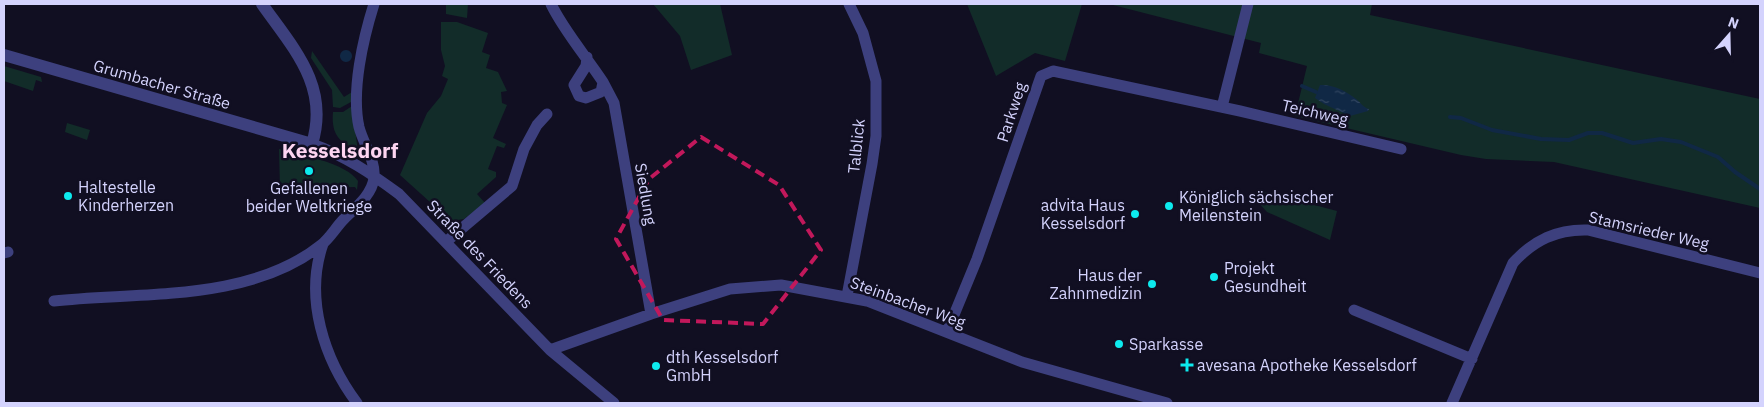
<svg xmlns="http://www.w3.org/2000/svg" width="1764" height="407" font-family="'IBM Plex Sans',sans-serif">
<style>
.green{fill:#122c29}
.water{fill:url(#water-ripples)}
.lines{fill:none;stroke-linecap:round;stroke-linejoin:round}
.stream{stroke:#102845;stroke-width:4}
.minor{stroke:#3d407e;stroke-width:11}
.tertiary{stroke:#3d407e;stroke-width:12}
.marked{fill:none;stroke:#c2185b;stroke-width:4;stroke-dasharray:10 6;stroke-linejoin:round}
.poi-dot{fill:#0deaee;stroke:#110f22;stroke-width:2}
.labels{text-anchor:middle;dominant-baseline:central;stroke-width:5;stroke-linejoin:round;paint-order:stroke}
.street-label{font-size:16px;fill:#d4d3fd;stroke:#110f22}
.poi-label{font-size:16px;fill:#d4d3fd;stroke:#110f22;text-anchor:start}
.district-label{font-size:21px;font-weight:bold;fill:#fdd5f1;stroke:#110f22}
</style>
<defs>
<pattern id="water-ripples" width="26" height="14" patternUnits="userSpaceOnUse" patternTransform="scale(1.25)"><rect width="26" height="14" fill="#102845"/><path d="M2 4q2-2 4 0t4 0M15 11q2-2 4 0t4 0" fill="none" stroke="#324661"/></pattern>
</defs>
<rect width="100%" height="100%" fill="#110f22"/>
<path class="green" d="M 446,4 L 468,4 L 467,18 L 446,14 Z
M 653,4 L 720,4 L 732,55 L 691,70 L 680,36 Z
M 967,4 L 1082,4 L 1065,61 L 1035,53 L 996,76 Z
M 1109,4 L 1372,4 L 1370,15 L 1760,99 L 1760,208 L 1554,162 L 1486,159 L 1461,155 L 1295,116 L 1307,66 L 1259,53 L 1261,43 Z
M 441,22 L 457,22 L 488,33 L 482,52 L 490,55 L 486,68 L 498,72 L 507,91 L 501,92 L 502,103 L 507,105 L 493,138 L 506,144 L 504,148 L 497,146 L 488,169 L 496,172 L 496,177 L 477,194 L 485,203 L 464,219 L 451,221 L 400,175 L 427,113 L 441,96 L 448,79 L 442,76 L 445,66 L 441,50 Z
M 312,51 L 344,97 L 352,92 L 351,102 L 340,108 L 333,107 L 332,90 L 311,58 Z
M 4,66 L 41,77 L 42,82 L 36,80 L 33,91 L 4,81 Z
M 352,106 L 358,152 C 339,142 331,134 333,112 L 343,112 Z
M 67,123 L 90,130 L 87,140 L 65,132 Z
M 279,149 C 298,153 348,164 358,181 L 357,190 L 355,187 L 280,189 Z
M 1261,191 L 1337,211 L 1330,240 L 1267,212 L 1258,202 Z"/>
<path class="water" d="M340 56a6 6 0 1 1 12 0a6 6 0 1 1-12 0Z
M 1320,85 C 1333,84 1346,91 1356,99 C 1361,103 1364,108 1369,109 L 1368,111 L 1350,116 L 1324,104 L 1315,98 Z"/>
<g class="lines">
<path class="stream" d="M 1302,86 L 1316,92
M 1450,117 L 1461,118 L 1492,130 L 1541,139 L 1569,140 L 1588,133 L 1602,133 L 1633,143 L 1661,139 L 1681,142 L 1718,157 L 1735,172 L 1760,189"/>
<path class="minor" d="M 551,4 C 564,31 586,56 603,82 L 601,92 L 586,98 L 579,96 L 574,85 L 586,66 L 587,57
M 603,82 L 614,103 L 651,314
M 1222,107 L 1248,4
M 312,144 C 344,155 372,174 399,194 L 550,350 L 614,403
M 447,241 L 512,186 L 524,149 L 537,125 L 547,114
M 323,244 C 304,298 324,359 357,403
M 4,253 L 8,252
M 847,296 L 872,164 L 876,136 L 876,81 L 863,33 L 849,4
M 54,301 C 140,292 250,302 321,245 C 330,238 336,227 344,219 C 355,208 372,195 374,178 C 376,161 363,143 359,127 C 351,91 363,39 374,4
M 1354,310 L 1472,359
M 947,332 L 977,259 L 1041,76 L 1053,71 L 1240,111 L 1401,149
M 550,350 L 651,314 L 730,289 L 781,285 L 867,301 L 1022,362 L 1167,403
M 1452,403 L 1513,263 C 1534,240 1557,229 1588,230 L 1760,273"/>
<path class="tertiary" d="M 4,55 L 312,144 C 330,86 293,48 262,4"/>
</g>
<path class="marked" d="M 701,137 L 779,185 L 821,250 L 763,324 L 663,320 L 616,239 L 649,179 Z"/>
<g class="poi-dot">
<circle cx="309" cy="171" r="5"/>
<circle cx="68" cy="196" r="5"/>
<circle cx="1169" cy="206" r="5"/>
<circle cx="1135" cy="214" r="5"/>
<circle cx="1214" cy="277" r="5"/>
<circle cx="1152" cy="284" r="5"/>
<circle cx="1119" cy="344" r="5"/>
<path d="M1184.5 357.5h5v5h5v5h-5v5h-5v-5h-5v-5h5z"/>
<circle cx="656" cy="366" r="5"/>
</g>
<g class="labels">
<g class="street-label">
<text transform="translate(162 84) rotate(16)">Grumbacher Straße</text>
<text transform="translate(1011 112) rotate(-72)">Parkweg</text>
<text transform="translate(1315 112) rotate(13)">Teichweg</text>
<text transform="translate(856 146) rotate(-84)">Talblick</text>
<text transform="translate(646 194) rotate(80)">Siedlung</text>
<text transform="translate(1649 230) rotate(13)">Stamsrieder Weg</text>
<text transform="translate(480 254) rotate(46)">Straße des Friedens</text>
<text transform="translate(908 302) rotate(20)">Steinbacher Weg</text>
</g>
<g class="poi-label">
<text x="78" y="187">Haltestelle<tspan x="78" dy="18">Kinderherzen</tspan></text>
<text x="309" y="188" text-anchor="middle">Gefallenen<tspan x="309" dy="18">beider Weltkriege</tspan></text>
<text x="1179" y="197">Königlich sächsischer<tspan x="1179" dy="18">Meilenstein</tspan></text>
<text x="1125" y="205" text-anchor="end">advita Haus<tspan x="1125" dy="18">Kesselsdorf</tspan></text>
<text x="1224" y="268">Projekt<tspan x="1224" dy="18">Gesundheit</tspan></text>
<text x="1142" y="275" text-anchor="end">Haus der<tspan x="1142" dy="18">Zahnmedizin</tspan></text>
<text x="1129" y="344">Sparkasse</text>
<text x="666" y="357">dth Kesselsdorf<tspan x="666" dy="18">GmbH</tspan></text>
<text x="1197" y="365">avesana Apotheke Kesselsdorf</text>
</g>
<g class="district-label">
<text x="340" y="150">Kesselsdorf</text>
</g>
</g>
<rect width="1764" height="407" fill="none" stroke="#d4d3fd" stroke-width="10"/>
<g transform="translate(1729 35) rotate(20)" stroke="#110f22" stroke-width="4" paint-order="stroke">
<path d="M0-4L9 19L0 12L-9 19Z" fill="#d4d3fd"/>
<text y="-8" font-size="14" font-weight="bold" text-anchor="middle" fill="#d4d3fd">N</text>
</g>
</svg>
